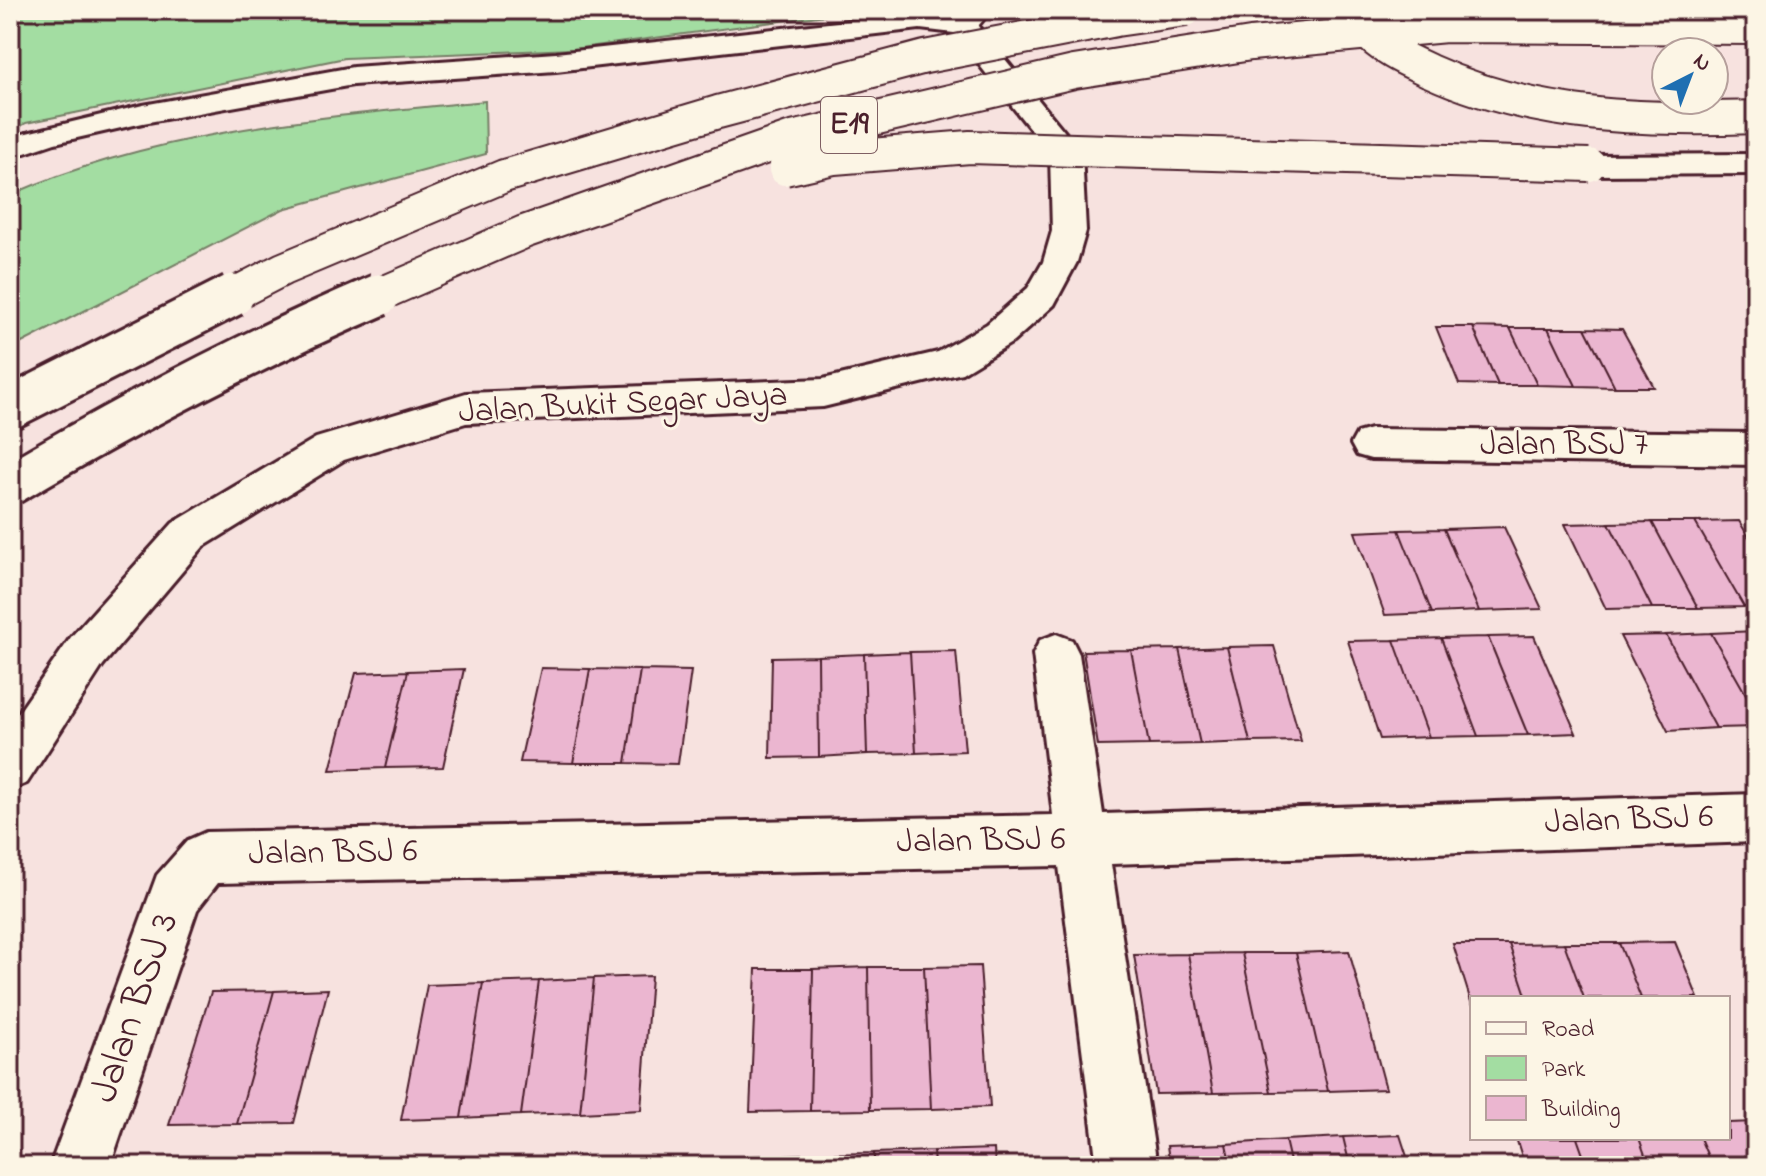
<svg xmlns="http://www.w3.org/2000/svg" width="1766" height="1176" font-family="'Indie Flower',sans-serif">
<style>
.green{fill:#a3dda2;stroke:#767e66;stroke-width:2}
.building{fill:#ebb6d0;stroke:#4a1f2b;stroke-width:2}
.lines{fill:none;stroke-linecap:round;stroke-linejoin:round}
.minor-casing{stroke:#4a1f2b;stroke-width:6}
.highway-casing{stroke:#4a1f2b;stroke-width:6}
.minor{fill:#fcf5e5;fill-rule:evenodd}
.highway{fill:#fcf5e5;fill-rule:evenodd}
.highway-bridge-far1-casing{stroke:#4a1f2b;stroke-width:36;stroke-linecap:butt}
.highway-bridge-casing{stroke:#4a1f2b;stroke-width:47;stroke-linecap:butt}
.highway-bridge-far1{stroke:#fcf5e5;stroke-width:32}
.highway-bridge{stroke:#fcf5e5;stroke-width:41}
.labels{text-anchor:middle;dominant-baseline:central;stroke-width:6;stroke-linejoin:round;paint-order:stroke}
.shield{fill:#fcf5e5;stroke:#7f5f63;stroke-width:2}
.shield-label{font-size:32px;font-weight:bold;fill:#4a1f2b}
.street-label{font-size:34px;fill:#4a1f2b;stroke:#fcf5e5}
.near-street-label{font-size:40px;fill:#4a1f2b;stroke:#fcf5e5}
</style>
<rect width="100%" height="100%" fill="#f7e2df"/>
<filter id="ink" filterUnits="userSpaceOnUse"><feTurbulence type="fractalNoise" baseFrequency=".0125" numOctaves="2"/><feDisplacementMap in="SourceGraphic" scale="16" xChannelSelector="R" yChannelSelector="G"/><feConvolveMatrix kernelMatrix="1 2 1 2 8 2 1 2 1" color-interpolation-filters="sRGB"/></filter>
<g filter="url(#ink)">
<path class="green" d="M 10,10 L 863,10 L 573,49 L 345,58 L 26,123 L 10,133 Z
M 485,101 L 486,154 L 283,209 L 10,349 L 10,195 C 160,129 324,117 485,101 Z"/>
<path class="building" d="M 1436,327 L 1473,327 L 1498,385 L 1459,384 Z
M 1473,327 L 1510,328 L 1537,385 L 1498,385 Z
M 1510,328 L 1548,328 L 1576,386 L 1537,385 Z
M 1548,328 L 1585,328 L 1615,387 L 1576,386 Z
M 1585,328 L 1622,329 L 1654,387 L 1615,387 Z
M 1739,521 L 1756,549 L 1756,606 L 1744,607 L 1695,522 Z
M 1652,522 L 1695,522 L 1744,607 L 1698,608 Z
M 1652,522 L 1698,608 L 1652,608 L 1609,523 Z
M 1609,523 L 1652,608 L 1606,609 L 1565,524 Z
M 1504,527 L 1542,609 L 1479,611 L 1444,529 Z
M 1444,529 L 1479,611 L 1432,613 L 1399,530 Z
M 1399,530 L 1432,613 L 1385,615 L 1355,532 Z
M 1756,631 L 1756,712 L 1711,633 Z
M 1711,633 L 1756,712 L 1756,727 L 1716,728 L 1666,635 Z
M 1666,635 L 1716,728 L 1668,731 L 1620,636 Z
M 1534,636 L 1576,733 L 1528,735 L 1488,637 Z
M 1488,637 L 1528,735 L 1478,736 L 1441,638 Z
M 1441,638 L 1478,736 L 1429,737 L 1394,640 Z
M 1394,640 L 1429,737 L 1380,739 L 1348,641 Z
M 1274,646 L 1301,741 L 1250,742 L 1227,647 Z
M 1227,647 L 1250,742 L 1200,744 L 1179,649 Z
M 1179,649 L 1200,744 L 1149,745 L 1131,650 Z
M 1131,650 L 1149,745 L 1098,746 L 1083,651 Z
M 956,651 L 965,751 L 916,753 L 910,652 Z
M 910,652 L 916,753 L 867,754 L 864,654 Z
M 864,654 L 867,754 L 819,757 L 818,656 Z
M 818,656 L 819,757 L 770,758 L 772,657 Z
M 541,668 L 590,669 L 573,763 L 520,762 Z
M 464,669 L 443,767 L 385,768 L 408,671 Z
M 590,669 L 640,670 L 626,763 L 573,763 Z
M 640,670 L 691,671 L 678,764 L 626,763 Z
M 408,671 L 385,768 L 330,770 L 356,673 Z
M 1675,942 L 1698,998 L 1641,998 L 1619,943 Z
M 1564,943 L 1619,943 L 1641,998 L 1584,998 Z
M 1564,943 L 1584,998 L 1527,998 L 1509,944 Z
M 1453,944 L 1509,944 L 1527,998 L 1472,998 L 1472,1005 Z
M 1349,951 L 1386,1089 L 1328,1091 L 1296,953 Z
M 1242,953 L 1296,953 L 1328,1091 L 1271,1092 Z
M 1242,953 L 1271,1092 L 1213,1093 L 1188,954 Z
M 1188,954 L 1213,1093 L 1156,1094 L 1134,955 Z
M 980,966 L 990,1107 L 931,1109 L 924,967 Z
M 868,967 L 870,1110 L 810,1111 L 813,969 Z
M 868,967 L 924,967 L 931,1109 L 870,1110 Z
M 756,969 L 813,969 L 810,1111 L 750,1112 Z
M 651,976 L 641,1110 L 580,1113 L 594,978 Z
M 594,978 L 580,1113 L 521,1115 L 539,981 Z
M 539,981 L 521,1115 L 461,1118 L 483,983 Z
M 483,983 L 461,1118 L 401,1120 L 427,985 Z
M 328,989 L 294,1123 L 237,1124 L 274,991 Z
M 274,991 L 237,1124 L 169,1125 L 211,992 Z
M 1755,1122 L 1756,1166 L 1712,1166 L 1700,1138 L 1728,1138 L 1728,1123 Z
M 1400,1135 L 1410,1166 L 1350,1166 L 1343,1137 Z
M 1343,1137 L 1350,1166 L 1291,1166 L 1285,1140 Z
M 1516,1138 L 1577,1138 L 1587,1166 L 1525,1166 Z
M 1577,1138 L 1639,1138 L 1649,1166 L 1587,1166 Z
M 1639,1138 L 1700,1138 L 1712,1166 L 1649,1166 Z
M 1285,1140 L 1291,1166 L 1231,1166 L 1226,1144 Z
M 1226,1144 L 1231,1166 L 1170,1166 L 1167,1146 Z
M 994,1149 L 995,1166 L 934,1166 L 933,1151 Z
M 933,1151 L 934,1166 L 874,1166 L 874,1153 Z
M 874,1153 L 874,1166 L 812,1166 L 813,1154 Z
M 813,1154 L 812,1166 L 751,1166 L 752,1156 Z"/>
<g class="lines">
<g class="minor-casing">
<path id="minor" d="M 920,13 L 973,20 L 1082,153 L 1086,231 L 1077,262 L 1054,305 L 1013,342 L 962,373 L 823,407 L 466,423 L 344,460 L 203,547 L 103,665 L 27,783 L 10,790 L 10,725 L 71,637 L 173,523 L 316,438 L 466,393 L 823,379 L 938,352 L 987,324 L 1028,288 L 1043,262 L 1052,231 L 1050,154 L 954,33 L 920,29 L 556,71 L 353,85 L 143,123 L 55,143 L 10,158 L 10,137 L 143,105 L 353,67 L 556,53 Z
M 1371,429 L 1756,433 L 1756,465 L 1371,459 L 1357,455 L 1351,444 L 1357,433 Z
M 1056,634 L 1072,640 L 1079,654 L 1103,814 L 1756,794 L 1756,842 L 1111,864 L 1157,1166 L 1097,1166 L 1059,866 L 218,883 L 197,910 L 110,1166 L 50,1166 L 157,875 L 188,840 L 206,832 L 1053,815 L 1033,654 L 1040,640 Z"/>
</g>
<g class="highway-casing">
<path id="highway" d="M 959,10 L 990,10 C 980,25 972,37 953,32 L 949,26 Z
M 1756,154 L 1756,174 L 1589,175 L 1578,172 L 1573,165 L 1578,158 L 1589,155 Z"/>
</g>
<use href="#minor" class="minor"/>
<use href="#highway" class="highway"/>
<g class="highway-bridge-far1-casing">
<path id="highway-bridge-far1" d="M 1363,28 C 1381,49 1406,60 1430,71 C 1533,118 1645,121 1756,117
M 785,169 L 834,158 L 970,147 L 1589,165
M 229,297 L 283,269 L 504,176 L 718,112 L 925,57 L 1116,20 L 1186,10
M 374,297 L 524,232 L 792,138 L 1074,72 L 1251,44 L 1446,26 L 1756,28"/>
</g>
<g class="highway-bridge-casing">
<path id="highway-bridge" d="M 10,408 L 233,295
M 10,484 C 129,414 252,349 379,295"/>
</g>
<use href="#highway-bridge-far1" class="highway-bridge-far1"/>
<use href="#highway-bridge" class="highway-bridge"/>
</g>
</g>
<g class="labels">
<rect class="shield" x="821" y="97" width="56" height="56" rx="6"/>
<g class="shield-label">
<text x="849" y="125">E19</text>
</g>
<g class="street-label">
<text transform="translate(623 405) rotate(-3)">Jalan Bukit Segar Jaya</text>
<text x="1564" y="446">Jalan BSJ 7</text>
<text transform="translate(1629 821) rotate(-2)">Jalan BSJ 6</text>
<text transform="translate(981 842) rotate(-1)">Jalan BSJ 6</text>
<text transform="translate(333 854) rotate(-1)">Jalan BSJ 6</text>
</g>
<g class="near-street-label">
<text transform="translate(136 1008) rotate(-71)">Jalan BSJ 3</text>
</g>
</g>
<rect width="1766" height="1176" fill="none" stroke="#fcf5e5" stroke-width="40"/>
<rect x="20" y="20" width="1726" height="1136" fill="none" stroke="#4a1f2b" stroke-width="3" filter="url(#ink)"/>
<rect x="1470" y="996" width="260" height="144" fill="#fcf5e5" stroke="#b59f9b" stroke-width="2"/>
<rect x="1486" y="1022" width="40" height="12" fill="#fcf5e5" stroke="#b59f9b" stroke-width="2"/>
<text x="1542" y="1036" font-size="24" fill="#4a1f2b">Road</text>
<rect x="1486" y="1056" width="40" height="24" fill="#a3dda2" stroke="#b59f9b" stroke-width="2"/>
<text x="1542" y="1076" font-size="24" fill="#4a1f2b">Park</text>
<rect x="1486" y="1096" width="40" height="24" fill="#ebb6d0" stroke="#b59f9b" stroke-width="2"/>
<text x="1542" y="1116" font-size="24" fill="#4a1f2b">Building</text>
<g transform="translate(1690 76) rotate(42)"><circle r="38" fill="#fcf5e5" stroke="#b59f9b" stroke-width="2"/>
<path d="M0-6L14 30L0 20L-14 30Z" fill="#1f6fb2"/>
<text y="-12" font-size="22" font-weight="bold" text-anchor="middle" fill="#4a1f2b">N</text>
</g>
</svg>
